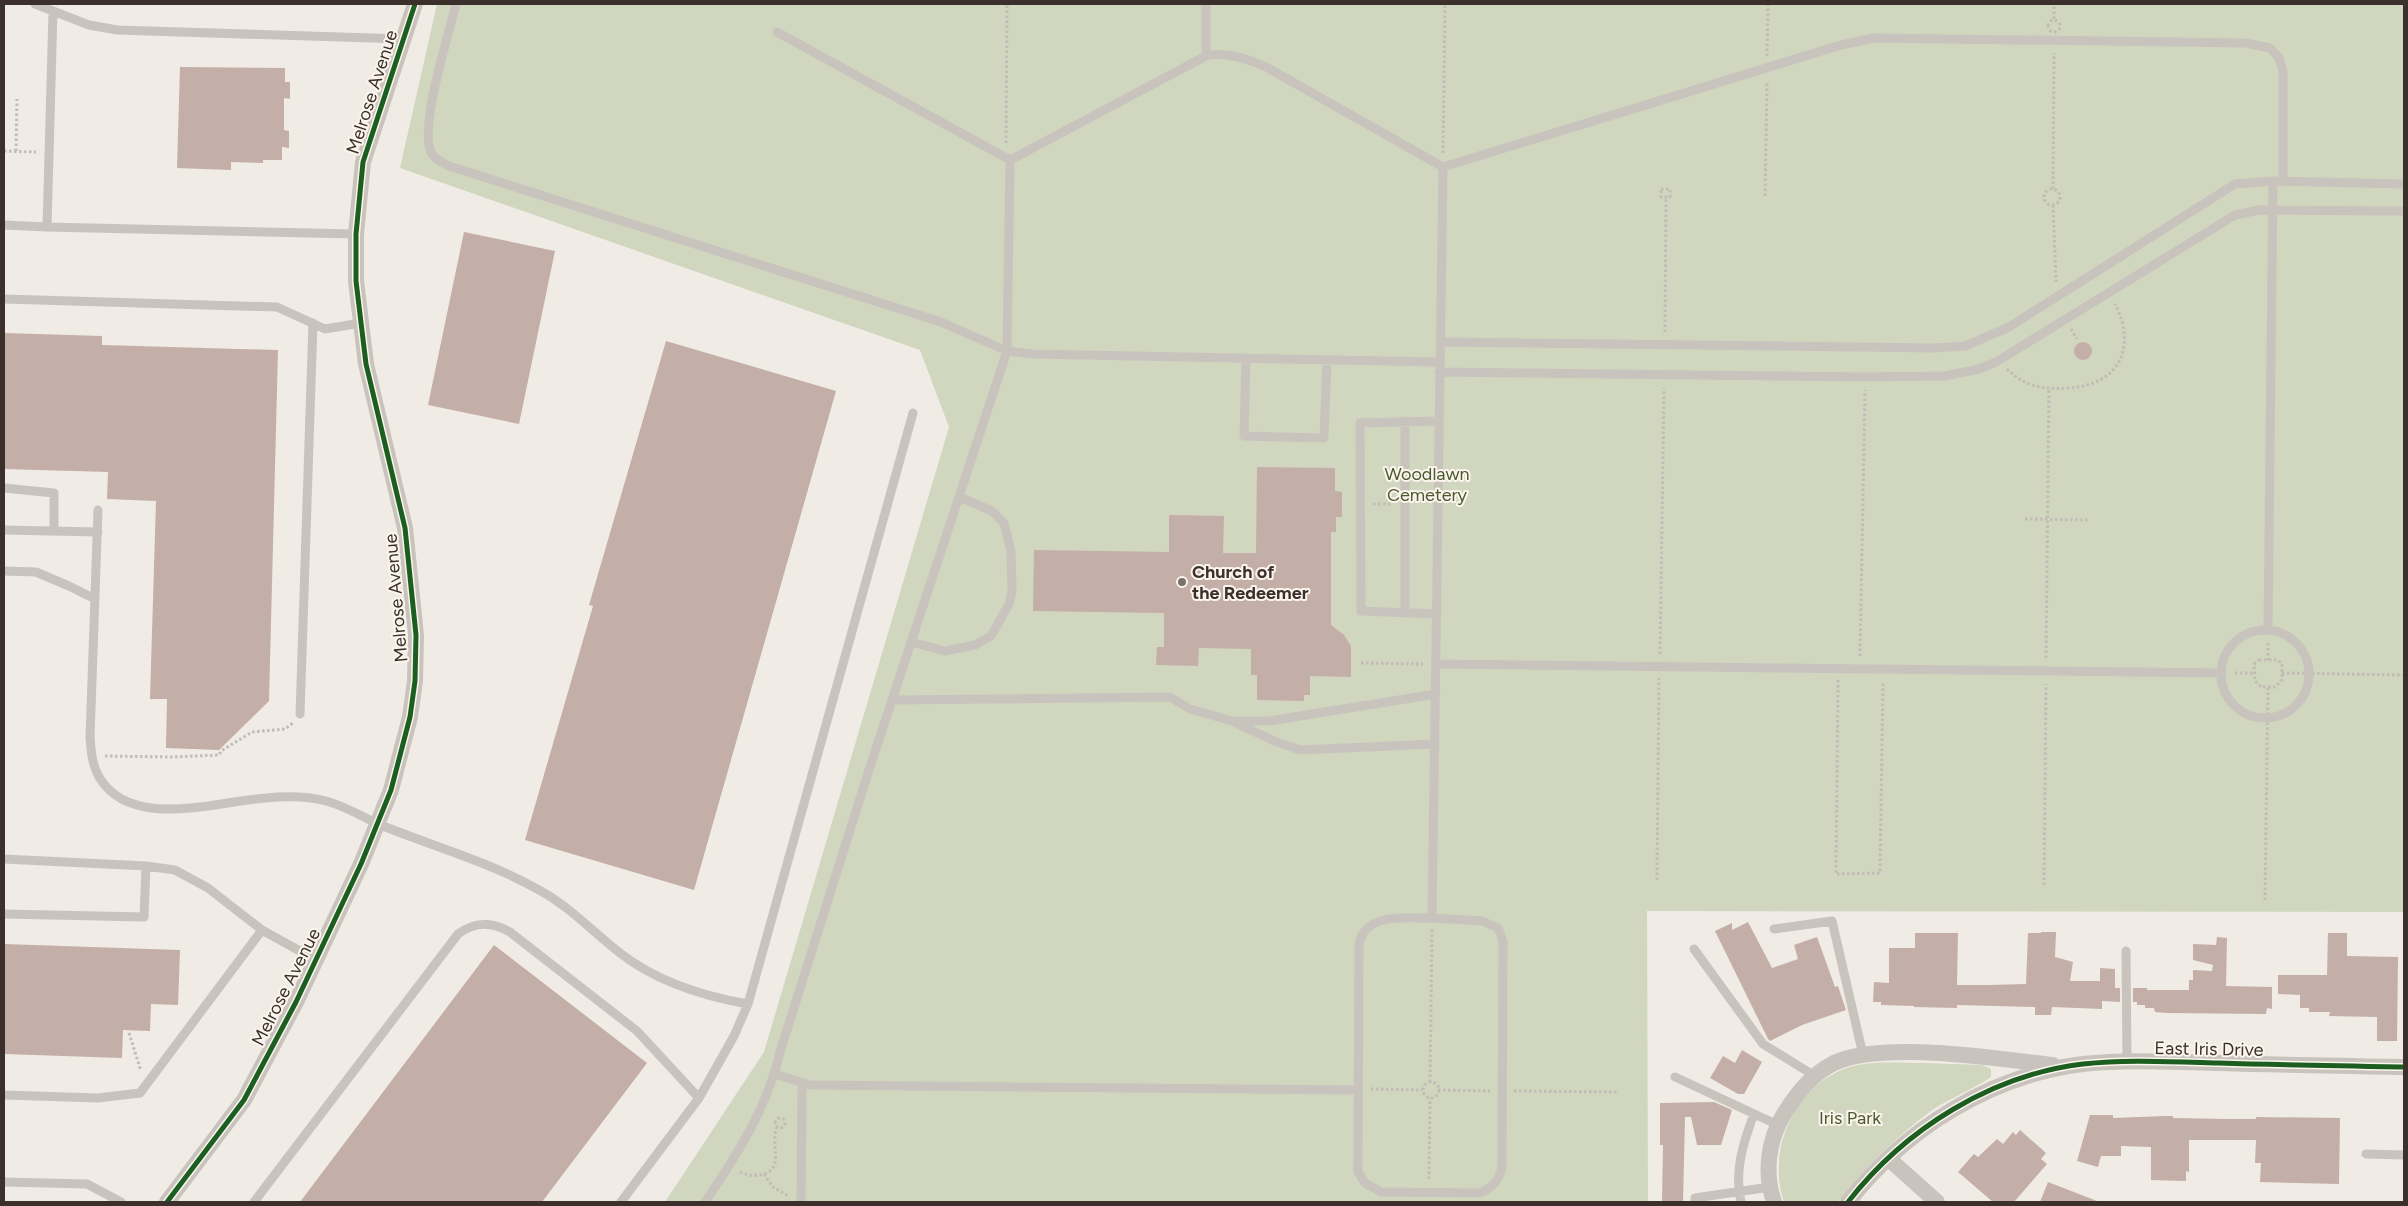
<svg xmlns="http://www.w3.org/2000/svg" width="2408" height="1206" font-family="Figtree,sans-serif">
<style>
.green{fill:#d1d6bf}
.building{fill:#c3afa7}
.lines{fill:none;stroke-linecap:round;stroke-linejoin:round}
.path{stroke:#c2bbb6;stroke-width:3;stroke-dasharray:2.5 2.5;stroke-linecap:butt}
.lane{stroke:#c9c3be;stroke-width:9}
.street{stroke:#c9c3be;stroke-width:16}
.cycleway-casing{stroke:#fbf5ee;stroke-width:8}
.cycleway{stroke:#1b5e20;stroke-width:5}
.poi-dot{fill:#7a716c;stroke:#fbf5ee;stroke-width:2}
.labels{text-anchor:middle;dominant-baseline:central;stroke-width:4;stroke-linejoin:round;paint-order:stroke}
.street-label{font-size:18px;fill:#3b302b;stroke:#fbf5ee}
.park-label{font-size:18px;fill:#4a5a2e;stroke:#fbf5ee}
.poi-label{font-size:18px;font-weight:bold;fill:#3b302b;stroke:#fbf5ee;text-anchor:start}
</style>
<rect width="100%" height="100%" fill="#f0ebe5"/>
<path class="green" d="M 437,4 L 2404,4 L 2404,912 L 1647,911 L 1648,1202 L 665,1202 L 764,1052 L 949,427 L 920,350 L 400,168 Z
M 1923,1063 L 1982,1065 L 1991,1069 L 1991,1077 C 1972,1090 1950,1098 1931,1111 C 1896,1137 1864,1168 1838,1202 L 1784,1202 C 1765,1147 1799,1077 1858,1065 C 1879,1061 1903,1063 1923,1063 Z"/>
<path class="building" d="M 180,67 L 285,68 L 285,82 L 290,82 L 290,99 L 284,98 L 284,130 L 289,131 L 289,148 L 282,147 L 282,160 L 263,160 L 263,163 L 231,162 L 231,170 L 177,168 Z
M 464,232 L 555,251 L 519,424 L 428,405 Z
M 4,333 L 102,336 L 102,345 L 278,350 L 269,701 L 219,750 L 166,748 L 167,699 L 150,699 L 156,501 L 107,499 L 108,472 L 4,469 Z
M 666,341 L 836,391 L 694,890 L 525,840 L 593,606 L 589,605 Z
M2074 351a9 9 0 1 1 18 0a9 9 0 1 1-18 0Z
M 1257,467 L 1335,468 L 1335,491 L 1342,492 L 1342,517 L 1336,517 L 1336,532 L 1331,532 L 1331,625 L 1344,635 L 1351,646 L 1351,677 L 1310,676 L 1310,695 L 1304,695 L 1304,701 L 1257,700 L 1257,675 L 1251,675 L 1251,649 L 1199,648 L 1198,666 L 1156,665 L 1157,647 L 1164,647 L 1164,613 L 1033,611 L 1034,550 L 1169,552 L 1169,515 L 1224,516 L 1223,553 L 1256,553 Z
M 1748,922 L 1772,968 L 1798,959 L 1794,945 L 1817,937 L 1835,987 L 1838,986 L 1846,1010 L 1802,1025 L 1770,1041 L 1768,1039 L 1715,931 L 1732,923 L 1732,930 Z
M 2041,932 L 2056,932 L 2055,957 L 2073,962 L 2070,981 L 2100,981 L 2100,968 L 2115,969 L 2115,988 L 2120,988 L 2120,1002 L 2102,1001 L 2102,1009 L 2052,1007 L 2051,1015 L 2035,1015 L 2035,1007 L 1957,1005 L 1957,1008 L 1914,1007 L 1914,1006 L 1881,1005 L 1881,1002 L 1873,1002 L 1874,982 L 1889,983 L 1889,948 L 1915,948 L 1915,933 L 1958,933 L 1957,985 L 1990,985 L 2026,984 L 2028,933 L 2041,933 Z
M 2328,933 L 2347,933 L 2347,956 L 2398,957 L 2397,1041 L 2377,1041 L 2377,1017 L 2329,1016 L 2330,1012 L 2309,1012 L 2309,1008 L 2300,1008 L 2300,995 L 2278,994 L 2278,975 L 2327,975 Z
M 2217,937 L 2227,938 L 2226,986 L 2272,987 L 2272,1009 L 2267,1008 L 2266,1014 L 2166,1013 L 2155,1012 L 2154,1008 L 2145,1008 L 2145,1005 L 2137,1005 L 2137,1002 L 2133,1002 L 2133,988 L 2147,988 L 2147,990 L 2189,990 L 2189,980 L 2193,980 L 2193,970 L 2212,971 L 2213,965 L 2193,960 L 2193,944 L 2216,945 Z
M 4,944 L 180,950 L 178,1005 L 151,1004 L 150,1031 L 123,1030 L 122,1058 L 4,1054 Z
M 494,945 L 647,1063 L 542,1202 L 300,1202 Z
M 1742,1050 L 1762,1062 L 1744,1094 L 1738,1094 L 1710,1078 L 1723,1056 L 1735,1063 Z
M 1714,1102 L 1732,1110 L 1721,1145 L 1697,1145 L 1691,1117 L 1685,1117 L 1683,1202 L 1662,1202 L 1663,1145 L 1660,1145 L 1660,1103 Z
M 2090,1115 L 2113,1115 L 2113,1118 L 2165,1116 L 2173,1116 L 2173,1118 L 2228,1119 L 2256,1119 L 2256,1117 L 2340,1118 L 2339,1184 L 2260,1182 L 2261,1163 L 2255,1163 L 2256,1140 L 2189,1140 L 2189,1172 L 2186,1171 L 2186,1181 L 2151,1180 L 2151,1147 L 2121,1146 L 2121,1156 L 2101,1156 L 2098,1167 L 2077,1161 Z
M 2020,1130 L 2046,1153 L 2041,1159 L 2047,1164 L 2014,1202 L 1993,1202 L 1958,1172 L 1974,1154 L 1978,1157 L 1997,1139 L 2003,1144 L 2013,1132 L 2016,1135 Z
M 2048,1182 L 2097,1201 L 2097,1202 L 2040,1202 Z"/>
<g class="lines">
<path class="path" d="M 2054,19 L 2054,4
M2048 26a6 6 0 1 1 12 0a6 6 0 1 1-12 0Z
M 1767,56 L 1768,4
M 1006,143 L 1007,4
M 4,151 L 36,152
M 16,151 L 17,99
M 1443,153 L 1445,4
M2044 197a8 8 0 1 1 16 0a8 8 0 1 1-16 0Z
M 1661,189 L 1670,189 L 1670,197 L 1661,197 Z
M 2053,189 L 2054,53
M 1765,196 L 1767,82
M 2053,205 L 2056,282
M 2071,329 L 2077,339
M 1665,332 L 1666,197
M 2007,369 C 2025,387 2045,390 2070,388 C 2120,384 2137,347 2115,304
M 1373,504 L 1392,504
M 2025,519 L 2088,520
M 2268,643 L 2268,660
M 1660,654 L 1664,388
M 1860,656 L 1865,390
M 2046,658 L 2049,388
M 2259,660 L 2278,660 L 2282,664 L 2282,680 L 2275,687 L 2261,687 L 2255,681 L 2254,664 Z
M 1361,663 L 1423,664
M 2235,673 L 2254,673
M 2282,673 L 2404,675
M 1838,680 L 1836,874 L 1880,873 L 1883,683
M 105,756 L 171,757 L 219,755 L 221,751 L 252,732 L 285,729 L 293,723
M 1657,880 L 1659,678
M 2044,885 L 2046,684
M 2265,900 L 2268,687
M 129,1033 L 141,1071
M 1430,1082 L 1432,929
M1423 1090a8 8 0 1 1 16 0a8 8 0 1 1-16 0Z
M 1371,1089 L 1422,1090
M 1438,1090 L 1490,1091
M 1514,1091 L 1617,1092
M775 1123a5 5 0 1 1 10 0a5 5 0 1 1-10 0Z
M 740,1172 C 746,1175 753,1176 760,1175 C 787,1170 769,1143 777,1128
M 764,1174 L 773,1187 L 788,1196
M 1429,1179 L 1430,1098"/>
<path class="lane" d="M 35,4 L 89,25 L 117,30 L 403,39
M 456,4 C 449,34 419,126 431,152 C 435,160 442,162 449,166 L 941,322 L 1007,351 L 1033,354 L 1439,362
M 53,11 L 47,227 L 356,234
M 1206,56 L 1206,4
M 1010,160 L 1206,56 C 1226,51 1248,59 1266,67 L 1443,167
M 4,225 L 47,227
M 4,299 L 277,307 L 325,329 L 361,323
M 1440,342 L 1935,348 L 1965,346 L 2009,327 L 2235,184 L 2273,181 L 2404,184
M 1246,358 L 1244,436 L 1324,438 L 1327,360
M 1439,372 L 1865,377 L 1945,376 L 1979,369 L 1996,362 L 2235,215 L 2259,210 L 2404,211
M 1405,421 L 1405,613
M 4,488 L 54,493 L 54,531
M 98,510 L 90,737 C 91,750 92,765 99,777 C 131,831 217,801 266,798 C 285,796 307,796 326,801 C 345,806 361,816 378,824 C 432,846 488,861 539,890 C 569,906 593,932 620,953 C 657,982 702,996 748,1004 L 913,413
M 4,530 L 98,532
M 4,571 L 36,572 L 69,586 L 95,599
M 1437,614 L 1361,611 L 1360,423 L 1439,421
M 2268,630 L 2273,181
M2221 674a44 44 0 1 1 88 0a44 44 0 1 1-88 0Z
M 911,642 L 945,651 L 975,645 L 991,636 L 1009,604 L 1012,591 L 1011,551 L 1004,523 L 992,511 L 959,497
M 1437,664 L 2222,673
M 892,700 L 1170,697 L 1190,709 L 1232,721 L 1269,721 L 1436,694
M 300,714 L 313,323
M 1234,722 L 1274,741 L 1300,750 L 1435,744
M 4,859 L 146,866 L 175,870 L 208,888 L 262,930 L 316,960
M 4,914 L 144,917 L 146,866
M 1432,918 L 1443,167 L 1841,45 L 1874,38 L 2246,43 L 2270,48 L 2279,58 L 2283,71 L 2283,182
M 1432,918 L 1482,921 L 1498,928 L 1503,941 L 1502,1167 C 1499,1181 1492,1189 1478,1193 L 1381,1192 L 1365,1183 L 1358,1172 L 1359,943 C 1368,911 1406,919 1432,918 Z
M 1774,929 L 1832,921 L 1863,1055
M 1694,949 L 1763,1044 L 1815,1076
M 2126,951 L 2127,1062
M 775,1074 L 810,1085 L 1358,1090
M 1675,1077 L 1778,1125
M 4,1095 L 98,1098 L 140,1093 L 262,930
M 2366,1154 L 2404,1155
M 4,1182 L 87,1184 L 121,1202
M 254,1202 L 458,934 C 476,921 491,922 510,932 L 637,1031 L 699,1098
M 621,1202 L 699,1098 L 734,1036 L 748,1004
M 705,1202 C 736,1157 768,1106 780,1052 L 869,770 L 1007,351 L 1010,160 L 777,32
M 801,1202 L 802,1083
M 1695,1202 L 1695,1198 L 1770,1187
M 1741,1202 C 1734,1171 1743,1143 1754,1114"/>
<path class="street" d="M 1889,1159 L 1937,1202
M 167,1202 L 244,1100 L 296,1002 L 361,864 L 391,790 L 410,717 L 415,681 L 416,635 L 405,528 L 366,364 L 356,281 L 356,234 L 363,162 L 415,4
M 1774,1202 C 1764,1173 1768,1140 1784,1114 C 1797,1093 1811,1075 1834,1063 C 1882,1040 1998,1059 2053,1065
M 1848,1202 C 1905,1129 1991,1075 2083,1064 C 2128,1059 2174,1062 2219,1063 C 2281,1065 2343,1066 2404,1067"/>
<g class="cycleway-casing">
<path id="cycleway" d="M 167,1202 L 244,1100 L 296,1002 L 361,864 L 391,790 L 410,717 L 415,681 L 416,635 L 405,528 L 366,364 L 356,281 L 356,234 L 363,162 L 415,4
M 1848,1202 C 1905,1129 1991,1075 2083,1064 C 2128,1059 2174,1062 2219,1063 C 2281,1065 2343,1066 2404,1067"/>
</g>
<use href="#cycleway" class="cycleway"/>
</g>
<circle class="poi-dot" cx="1182" cy="582" r="5"/>
<g class="labels">
<g class="street-label">
<text transform="translate(372 92) rotate(-72)">Melrose Avenue</text>
<text transform="translate(396 598) rotate(-95)">Melrose Avenue</text>
<text transform="translate(286 987) rotate(-63)">Melrose Avenue</text>
<text transform="translate(2209 1049) rotate(1)">East Iris Drive</text>
</g>
<g class="park-label">
<text x="1427" y="474">Woodlawn<tspan x="1427" dy="21">Cemetery</tspan></text>
<text x="1850" y="1118">Iris Park</text>
</g>
<g class="poi-label">
<text x="1192" y="572">Church of<tspan x="1192" dy="21">the Redeemer</tspan></text>
</g>
</g>
<rect width="2408" height="1206" fill="none" stroke="#3b302b" stroke-width="10"/>
</svg>
